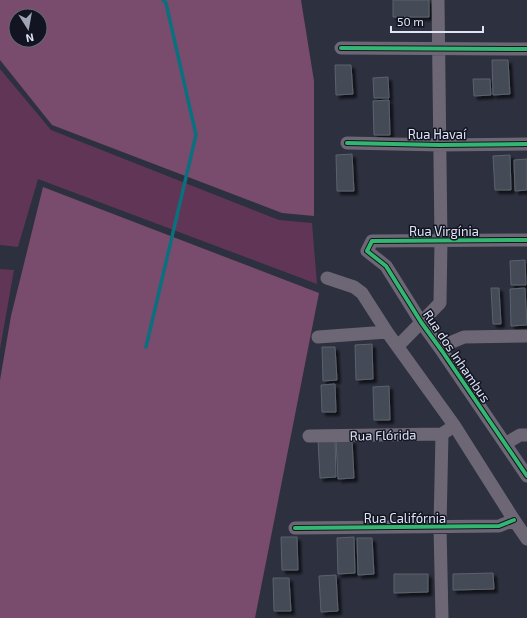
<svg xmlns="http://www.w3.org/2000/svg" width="527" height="618" font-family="'Exo 2',sans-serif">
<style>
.green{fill:#613556}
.forest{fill:#794b6c;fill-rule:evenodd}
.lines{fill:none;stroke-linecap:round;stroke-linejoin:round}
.stream{stroke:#0b707e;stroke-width:3.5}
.building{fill:#444b56;stroke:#5b626d;filter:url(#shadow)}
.street{stroke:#6c6675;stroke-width:13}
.cycleway-casing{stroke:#121521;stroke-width:6}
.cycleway{stroke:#33b770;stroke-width:4}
.labels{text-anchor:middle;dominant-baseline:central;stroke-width:3;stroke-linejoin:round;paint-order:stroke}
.street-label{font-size:13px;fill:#e0e5f6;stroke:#121521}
</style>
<defs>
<filter id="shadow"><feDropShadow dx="3.5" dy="3.5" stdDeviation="1" flood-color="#0009"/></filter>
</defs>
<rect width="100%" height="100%" fill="#2d303f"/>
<path class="green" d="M 0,69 L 51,130 L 279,220 L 312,223 L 317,284 L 38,179 L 18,247 L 0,245 Z
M 0,269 L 14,270 L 0,349 Z"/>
<path class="forest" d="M 0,0 L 301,0 L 314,81 L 314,216 L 282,213 L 52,125 L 0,60 ZM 16,16 L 40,16 L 40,40 L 16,40 Z
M 43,187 L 319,293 L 255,618 L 0,618 L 0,380 L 11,316 Z"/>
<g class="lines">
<path class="stream" d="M 146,347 L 196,135 L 166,3 L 163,0"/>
</g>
<path class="building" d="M 393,0 L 429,0 L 429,17 L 393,17 Z
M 492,60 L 508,60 L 510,94 L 493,95 Z
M 335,65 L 351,65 L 353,94 L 336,95 Z
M 388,77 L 389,98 L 374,98 L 373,78 Z
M 473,79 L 490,79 L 491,95 L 474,96 Z
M 389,100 L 390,135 L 374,135 L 373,101 Z
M 352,154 L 354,191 L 337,191 L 336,155 Z
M 510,155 L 511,190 L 495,190 L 493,156 Z
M 527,159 L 527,190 L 515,191 L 514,160 Z
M 525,260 L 526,285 L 511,285 L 510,261 Z
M 491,288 L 499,288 L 501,324 L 493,324 Z
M 525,288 L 527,325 L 511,326 L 510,289 Z
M 372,344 L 373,379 L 356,380 L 355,345 Z
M 322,347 L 335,347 L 337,380 L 323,381 Z
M 335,384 L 336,412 L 322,412 L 321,385 Z
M 389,386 L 390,420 L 374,420 L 373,387 Z
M 335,439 L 336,477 L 320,478 L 318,440 Z
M 352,440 L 354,478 L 338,479 L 336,441 Z
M 281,537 L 297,537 L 298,570 L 282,570 Z
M 354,537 L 355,573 L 338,574 L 337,538 Z
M 357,538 L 372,538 L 374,574 L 358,575 Z
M 493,573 L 494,589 L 453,590 L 453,574 Z
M 394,574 L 428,574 L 428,592 L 394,593 Z
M 336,575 L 338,611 L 321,612 L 319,576 Z
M 273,578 L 289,578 L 291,611 L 274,611 Z"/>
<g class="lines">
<path class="street" d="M 341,48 L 527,49
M 347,143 L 440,145 L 527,144
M 527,240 L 372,241 L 367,251 L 386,266 L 421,322 L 442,351 L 527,476
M 327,278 L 354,287 L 362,293 L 387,332 L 454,425 L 514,520 L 527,539
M 318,337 L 387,332
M 398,346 L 440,303 L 441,241 L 438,0
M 442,351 L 452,342 L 464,337 L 527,336
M 309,436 L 442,434 L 448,430
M 505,444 L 520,435 L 527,435
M 295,528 L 499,526 L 514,520
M 442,618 L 440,527 L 442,434"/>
<g class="cycleway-casing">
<path id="cycleway" d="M 341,48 L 527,49
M 347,143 L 440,145 L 527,144
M 527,240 L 372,241 L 367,251 L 386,266 L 421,322 L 442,351 L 527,476
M 295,528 L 499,526 L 514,520"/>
</g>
<use href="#cycleway" class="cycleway"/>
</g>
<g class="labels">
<g class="street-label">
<text x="437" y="134">Rua Havaí</text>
<text x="444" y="231">Rua Virgínia</text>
<text transform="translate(457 356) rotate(56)">Rua dos Inhambus</text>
<text transform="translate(383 435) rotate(-1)">Rua Flórida</text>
<text x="405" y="518">Rua Califórnia</text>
</g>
</g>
<g transform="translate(28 28) rotate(169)"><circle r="19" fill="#121521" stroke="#646876"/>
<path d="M0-3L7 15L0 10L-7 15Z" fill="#a1a6b6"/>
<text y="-6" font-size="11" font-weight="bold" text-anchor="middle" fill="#e0e5f6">N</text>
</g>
<path d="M391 26v6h92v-6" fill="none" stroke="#e0e5f6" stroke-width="2"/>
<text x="397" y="26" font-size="12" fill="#e0e5f6" stroke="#121521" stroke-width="3" paint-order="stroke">50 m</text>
</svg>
